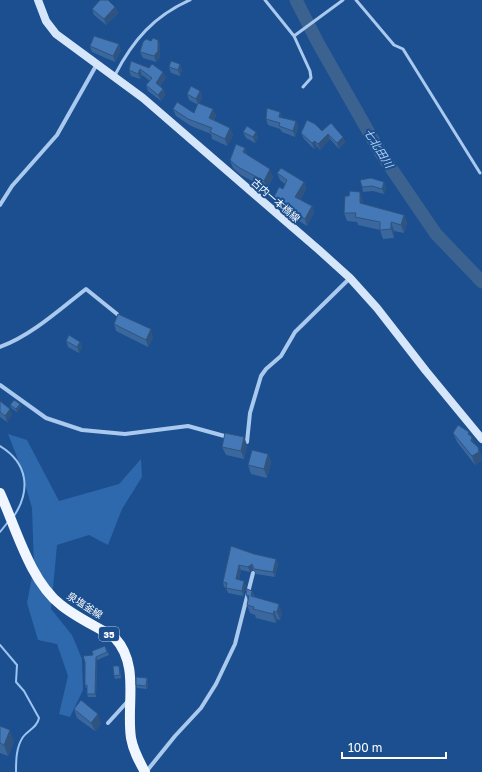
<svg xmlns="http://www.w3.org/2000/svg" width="482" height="772" font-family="'Golos Text','Noto Sans JP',sans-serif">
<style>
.green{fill:#2e69ad}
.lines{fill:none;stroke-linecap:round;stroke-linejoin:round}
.stream{stroke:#9cc4f0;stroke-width:2}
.river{stroke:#3c6290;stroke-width:13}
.lane{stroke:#a9c9ee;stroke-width:3}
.street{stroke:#a9c9ee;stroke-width:4}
.secondary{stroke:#d6e6fa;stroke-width:8}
.primary{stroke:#f0f6ff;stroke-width:10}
.wall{fill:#3a679d}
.shaded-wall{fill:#305480}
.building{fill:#4478b7;stroke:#305480}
.labels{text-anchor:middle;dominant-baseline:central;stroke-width:4;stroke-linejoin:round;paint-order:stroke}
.shield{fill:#1b4f8f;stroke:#bbcadd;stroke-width:1}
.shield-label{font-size:9px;font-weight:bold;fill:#fff}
.street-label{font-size:10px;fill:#fff;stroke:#1b4f8f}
.water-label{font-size:11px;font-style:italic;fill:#b5d3f5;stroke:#1b4f8f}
</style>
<rect width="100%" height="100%" fill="#1b4f8f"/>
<path class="green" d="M 8,434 L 27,440 L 59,501 L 119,484 L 141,459 L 142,477 L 122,509 L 108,545 L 89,535 L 57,545 L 51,609 L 72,635 L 82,659 L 83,690 L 70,717 L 59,714 L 68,676 L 57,644 L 38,640 L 27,603 L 34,566 L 32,508 L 17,457 Z"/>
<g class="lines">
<path class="stream" d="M 0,446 C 28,463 31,490 14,516
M 0,532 L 8,522
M 0,645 L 17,665 L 16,682 L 24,691 L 39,718 C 37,728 28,730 23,737 C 16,747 16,761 16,772"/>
<path class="river" d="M 296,0 L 318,43 L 380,152 L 436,234 L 482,282"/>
<path class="lane" d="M 265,0 L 294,36 L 310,71 L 311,78 L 303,87
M 356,0 L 394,45 L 403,49 L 480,173
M 294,36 L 343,0
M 115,75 C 133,40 154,16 190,0"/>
<path class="street" d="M 0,205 L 12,186 L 57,135 L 97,64
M 0,347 C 32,335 59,310 86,289 L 117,314
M 0,385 L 46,418 L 82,430 L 125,434 L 188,426 L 228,437
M 240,441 L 247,442 L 250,413 L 261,376 L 266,369 L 281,356 L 295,332 L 350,278
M 108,723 L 128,701
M 146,772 L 175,736 L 201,708 L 216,684 L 235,644 L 253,573"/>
<path class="secondary" d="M 38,0 L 46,21 L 56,34 L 143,98 L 319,250 L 350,278 L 377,308 L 426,371 L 482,439"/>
<path class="primary" d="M 0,493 C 16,528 30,581 61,605 C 77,618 98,627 115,638 C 140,665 126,705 131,738 C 133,750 139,761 145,772"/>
</g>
<path class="wall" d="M 115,7 L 118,13 L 106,25 L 94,15 L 92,9 Z
M 158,40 L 160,46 L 160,57 L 156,62 L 143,58 L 140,52 L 151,41 Z
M 90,46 L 121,50 L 115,62 L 92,52 Z
M 131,61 L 166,78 L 160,86 L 163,89 L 165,95 L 161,101 L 148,91 L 146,85 L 150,81 L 142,75 L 140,79 L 131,76 L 129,70 Z
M 180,64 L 182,70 L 180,76 L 171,73 L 169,67 Z
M 200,91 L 202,97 L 199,103 L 213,109 L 216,116 L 214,120 L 230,128 L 233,135 L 227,146 L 212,139 L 211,134 L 191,126 L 176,116 L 173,109 L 194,113 L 198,105 L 189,100 L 187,94 Z
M 280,112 L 282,118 L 296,121 L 298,127 L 295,137 L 282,132 L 280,129 L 268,125 L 266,119 Z
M 322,131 L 343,137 L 345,142 L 339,149 L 330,139 L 320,150 L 317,146 L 314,149 L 304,139 L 301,133 Z
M 243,132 L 256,132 L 258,138 L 255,143 L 246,138 Z
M 245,148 L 247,155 L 273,177 L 267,189 L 241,175 L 233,168 L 230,160 Z
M 277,173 L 304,182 L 306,189 L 300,200 L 312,206 L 314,212 L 307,226 L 280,209 L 278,204 L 277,203 L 274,197 L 283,189 L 285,184 L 280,180 Z
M 384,182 L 386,187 L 384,194 L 373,191 L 363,192 L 362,187 Z
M 363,200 L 363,204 L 404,215 L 407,223 L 404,233 L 394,231 L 394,238 L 383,239 L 380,230 L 358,225 L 357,222 L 347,221 L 344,213 Z
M 114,324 L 153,337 L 148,347 L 116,331 Z
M 66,341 L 80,342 L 82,348 L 79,353 L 68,347 Z
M 0,401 L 12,415 L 7,422 L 0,417 Z
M 20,404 L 21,407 L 17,412 L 11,408 L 10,405 Z
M 453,433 L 470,436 L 475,444 L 478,447 L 481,456 L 482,460 L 475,465 L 457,442 Z
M 244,437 L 247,445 L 244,459 L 226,455 L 222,447 Z
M 268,454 L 271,462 L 267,478 L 251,474 L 248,465 Z
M 231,546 L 254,554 L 276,559 L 278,564 L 275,577 L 256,574 L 253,570 L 250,572 L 241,570 L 239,579 L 246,586 L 243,596 L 228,593 L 226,588 L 224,587 L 223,582 Z
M 252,591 L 255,597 L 282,613 L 280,620 L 277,619 L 276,623 L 256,618 L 255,615 L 250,613 L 247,605 L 248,601 L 246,595 Z
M 105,646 L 109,655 L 97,660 L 96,697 L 88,697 L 87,694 L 87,688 L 86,688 L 85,685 L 93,655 Z
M 120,669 L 121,678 L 115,679 L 114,676 Z
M 147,678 L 148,681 L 147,689 L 137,688 L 136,685 Z
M 74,709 L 101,723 L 95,731 L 77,718 Z
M 0,726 L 14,741 L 8,756 L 0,753 Z"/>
<path class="shaded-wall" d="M 115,7 L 118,13 L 106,25 L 104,19 Z
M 158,40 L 160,46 L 160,57 L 156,62 L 154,56 Z
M 119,44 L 121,50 L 115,62 L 113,56 Z
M 180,64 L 182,70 L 180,76 L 178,70 Z
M 140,69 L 142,75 L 140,79 L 138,74 Z
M 163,72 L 166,78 L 158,89 L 156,83 Z
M 163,89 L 165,95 L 161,101 L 158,95 Z
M 200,91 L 202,97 L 198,105 L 196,99 Z
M 213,109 L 216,116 L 212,125 L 209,118 Z
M 280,112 L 282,118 L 279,117 Z
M 296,121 L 298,127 L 295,137 L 293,131 Z
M 230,128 L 233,135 L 227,146 L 225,139 Z
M 256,132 L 258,138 L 255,143 L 253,137 Z
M 328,134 L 330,139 L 320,150 L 318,144 Z
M 343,137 L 345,142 L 339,149 L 337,143 Z
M 315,141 L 317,146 L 314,149 L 312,143 Z
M 245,148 L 248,156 L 243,152 Z
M 270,169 L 273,177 L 267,189 L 264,181 Z
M 304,182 L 306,189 L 298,204 L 295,197 Z
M 384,182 L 386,187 L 384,194 L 382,189 Z
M 360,192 L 363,200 L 363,211 L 360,203 Z
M 312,206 L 314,212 L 307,226 L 305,219 Z
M 404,215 L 407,223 L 404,233 L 401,225 Z
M 391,222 L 394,231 L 394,238 L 391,229 Z
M 151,329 L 153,337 L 148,347 L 146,340 Z
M 80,342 L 82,348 L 79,353 L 77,347 Z
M 20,404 L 21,407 L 17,412 L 16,409 Z
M 10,409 L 12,415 L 7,422 L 5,416 Z
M 469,432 L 472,439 L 472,437 L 476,446 L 474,450 L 468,434 Z
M 244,437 L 247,445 L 244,459 L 241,451 Z
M 478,447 L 481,456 L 482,460 L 475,465 L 472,456 Z
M 268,454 L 271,462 L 267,478 L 264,469 Z
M 276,559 L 278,564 L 275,577 L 273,572 Z
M 252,564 L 253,570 L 250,572 L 248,567 Z
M 239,565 L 241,570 L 238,584 L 236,579 Z
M 244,581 L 246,586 L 243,596 L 242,591 Z
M 252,591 L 255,599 L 251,596 Z
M 279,604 L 282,613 L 280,620 L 277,612 Z
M 274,611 L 277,619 L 276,623 L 273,614 Z
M 96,657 L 97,660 L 96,697 L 95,694 Z
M 147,678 L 148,681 L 147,689 L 146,686 Z
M 98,714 L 101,723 L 95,731 L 91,723 Z
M 10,730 L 14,741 L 8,756 L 4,745 Z"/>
<path class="building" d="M 100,0 L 108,0 L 115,7 L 104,19 L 92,9 Z
M 94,36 L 119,44 L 113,56 L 90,46 Z
M 153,38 L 158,40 L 158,51 L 154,56 L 140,52 L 143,42 L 146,39 L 151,41 Z
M 131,61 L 149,68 L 152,64 L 163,72 L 156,83 L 163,89 L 158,95 L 146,85 L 152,78 L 140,69 L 138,74 L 129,70 Z
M 171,61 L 180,64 L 178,70 L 169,67 Z
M 191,86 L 200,91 L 196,99 L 187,94 Z
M 177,102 L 194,113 L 198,103 L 213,109 L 209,118 L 230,128 L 225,139 L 210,132 L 212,128 L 188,119 L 173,109 Z
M 267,108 L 280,112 L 279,117 L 296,121 L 293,131 L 279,126 L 280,123 L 266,119 Z
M 307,120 L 315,124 L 322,131 L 331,123 L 343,137 L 337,143 L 328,134 L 318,144 L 315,141 L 312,143 L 301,133 Z
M 247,126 L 256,132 L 253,137 L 243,132 Z
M 236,144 L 245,148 L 243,152 L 270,169 L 264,181 L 238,167 L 230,160 Z
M 281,168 L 304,182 L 295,197 L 312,206 L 305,219 L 278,202 L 279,199 L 274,197 L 279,187 L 283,189 L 287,180 L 277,173 Z
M 371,178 L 384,182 L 382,189 L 372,186 L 362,187 L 360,180 Z
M 350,191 L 360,192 L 360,203 L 404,215 L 401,225 L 391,222 L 391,229 L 380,230 L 380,222 L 355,217 L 356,213 L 344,213 L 345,196 L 349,196 Z
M 118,314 L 151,329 L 146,340 L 114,324 Z
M 69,335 L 80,342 L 77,347 L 66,341 Z
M 14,400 L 20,404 L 16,409 L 10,405 Z
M 0,401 L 10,409 L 5,416 L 0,412 Z
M 458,425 L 469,432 L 468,434 L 472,437 L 471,441 L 478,447 L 479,452 L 472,456 L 453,433 Z
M 225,433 L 244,437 L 241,451 L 222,447 Z
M 252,450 L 268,454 L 264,469 L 248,465 Z
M 231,546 L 254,554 L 276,559 L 273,572 L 254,569 L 252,564 L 248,567 L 239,565 L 236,579 L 244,581 L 242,591 L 226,588 L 227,583 L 223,582 Z
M 247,589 L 252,591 L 251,596 L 279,604 L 277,612 L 274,611 L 273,614 L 253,609 L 254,607 L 247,605 L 249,596 L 246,595 Z
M 105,646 L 107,652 L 96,657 L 95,694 L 87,694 L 87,685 L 85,685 L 85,662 L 83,656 L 93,655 L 92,651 Z
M 113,666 L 119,666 L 120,675 L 114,676 Z
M 136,677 L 147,678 L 146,686 L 136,685 Z
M 81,700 L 98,714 L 91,723 L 74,709 Z
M 0,726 L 10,730 L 4,745 L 0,743 Z"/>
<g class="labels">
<rect class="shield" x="99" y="627" width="20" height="14" rx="3"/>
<g class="shield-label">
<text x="109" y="634">35</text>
</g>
<g class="street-label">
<text transform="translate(276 200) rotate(41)">古内一本橋線</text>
<text transform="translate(85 605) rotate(32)">泉塩釜線</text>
</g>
<g class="water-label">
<text transform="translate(379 148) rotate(58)">七北田川</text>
</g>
</g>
<path d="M342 752v6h104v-6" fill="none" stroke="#ffffff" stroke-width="2"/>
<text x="348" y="752" font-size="12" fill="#ffffff" stroke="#1b4f8f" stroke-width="3" paint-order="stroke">100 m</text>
</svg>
